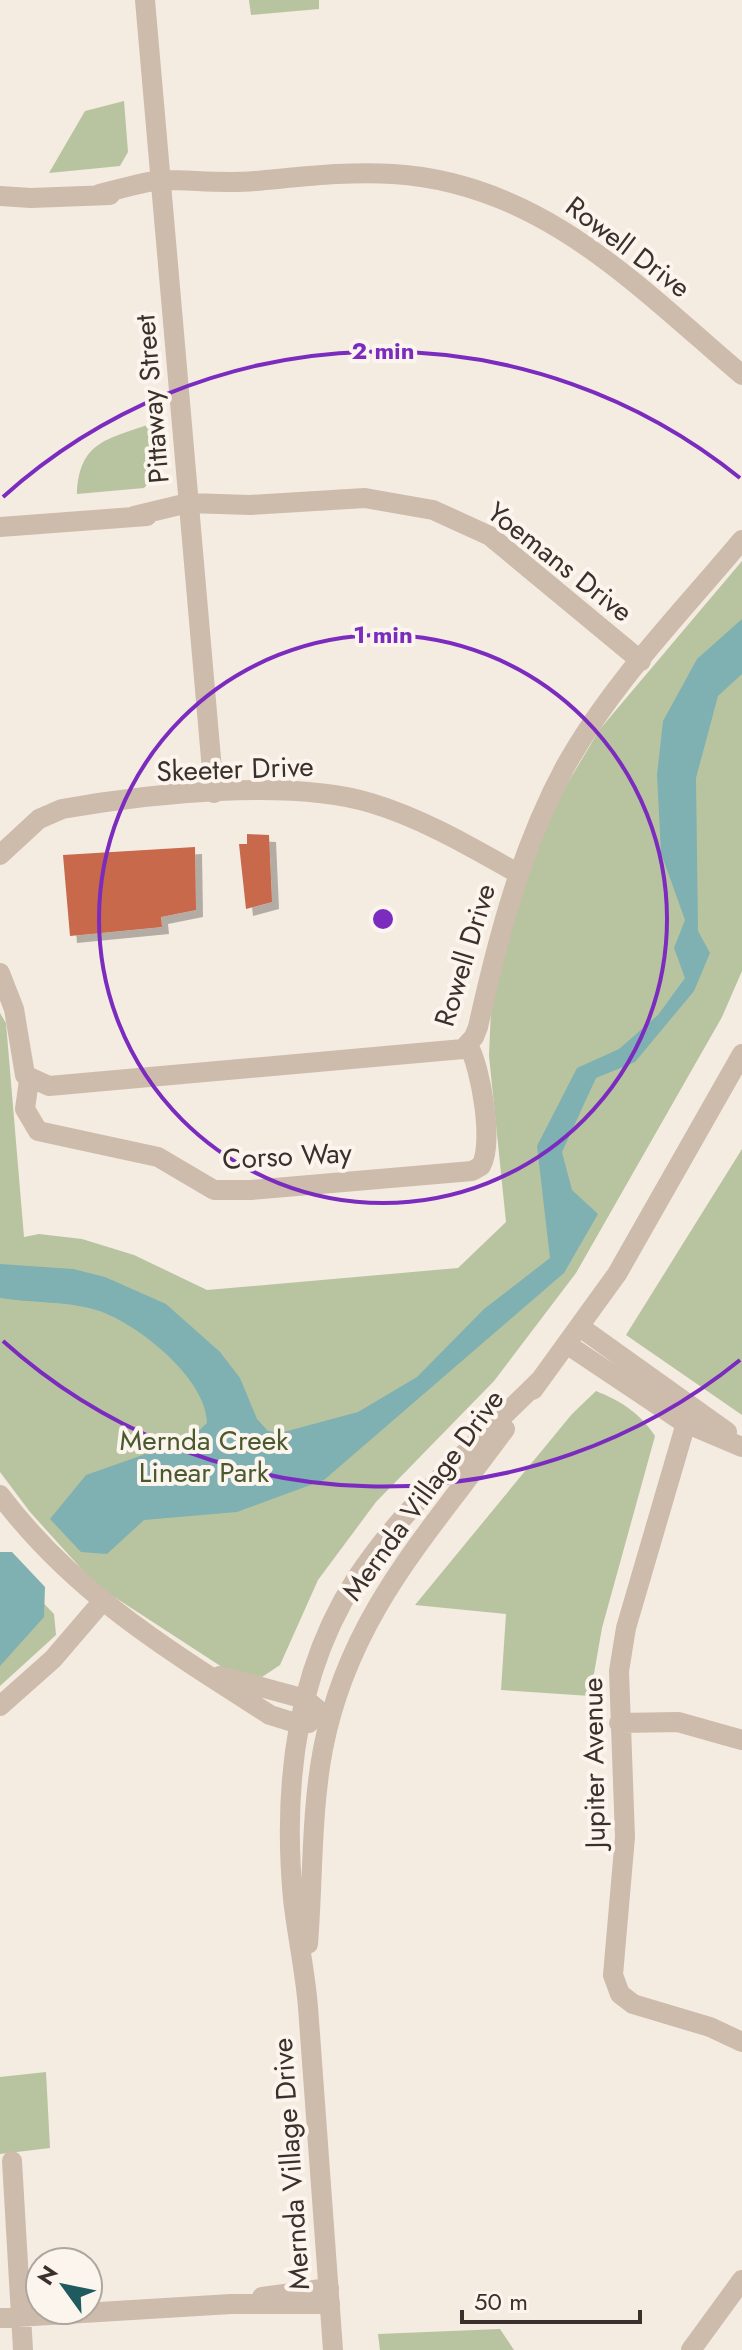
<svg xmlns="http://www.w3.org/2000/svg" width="742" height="2350" font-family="Jost,sans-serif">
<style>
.green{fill:#b8c4a0}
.water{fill:#7fb0b2}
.building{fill:#c8694b;filter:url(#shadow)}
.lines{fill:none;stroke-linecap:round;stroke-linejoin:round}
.minor{stroke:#cdbbac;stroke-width:20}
.tertiary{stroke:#cdbbac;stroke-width:20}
.ring{fill:none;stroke:#7b2cbf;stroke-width:4}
.labels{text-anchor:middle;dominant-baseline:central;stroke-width:8;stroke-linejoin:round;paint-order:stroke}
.street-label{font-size:28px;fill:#3b302b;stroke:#fbf5ee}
.park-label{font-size:28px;fill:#4a5a2e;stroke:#fbf5ee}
.centre{fill:#7b2cbf;stroke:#fbf5ee;stroke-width:4}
.ring-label{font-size:24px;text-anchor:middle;font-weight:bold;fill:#7b2cbf;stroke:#fbf5ee;stroke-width:8;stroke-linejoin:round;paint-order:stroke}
</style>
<defs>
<filter id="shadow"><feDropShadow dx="7" dy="7" stdDeviation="0" flood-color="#0004"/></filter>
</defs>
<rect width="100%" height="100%" fill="#f4ebe1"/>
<path class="green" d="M 249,0 L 319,0 L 319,9 L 251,15 Z
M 124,101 L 128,152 L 120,166 L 49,173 L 85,111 Z
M 155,422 L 159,472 L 144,488 L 77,494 C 79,439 111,439 155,422 Z
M 742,561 L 742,971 L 722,1017 L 576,1273 L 494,1381 L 376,1502 L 318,1580 L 280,1665 L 262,1677 L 225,1669 L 96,1585 L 30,1512 L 0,1472 L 0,1013 L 6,1023 L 24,1237 L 39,1234 L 82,1239 L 134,1255 L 207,1290 L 458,1268 L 506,1222 L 489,1056 L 491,1010 L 502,958 L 533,857 L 564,789 L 600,729 Z
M 742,1149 L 742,1415 L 626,1335 Z
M 596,1391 C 621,1401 640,1413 655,1436 L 602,1628 L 590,1696 L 501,1690 L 506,1614 L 415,1605 L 572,1414 Z
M 0,1559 L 54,1614 L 56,1635 L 0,1686 Z
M 46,2072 L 50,2148 L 0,2154 L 0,2077 Z
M 500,2329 L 514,2350 L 380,2350 L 378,2334 Z"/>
<path class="water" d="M 742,619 L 742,674 L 718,696 L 696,778 L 698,931 L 710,953 L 694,991 L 635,1062 L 596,1078 L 562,1152 L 572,1190 L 598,1214 L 564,1273 L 324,1480 L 237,1512 L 144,1520 L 107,1554 L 81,1552 L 50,1519 L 86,1475 L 191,1438 L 207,1423 C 207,1378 134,1320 93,1309 C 63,1301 31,1303 0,1298 L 0,1264 L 73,1269 L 105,1277 L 166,1304 L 220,1352 L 240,1378 L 257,1419 L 268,1431 L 280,1433 L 358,1412 L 417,1377 L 484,1309 L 550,1258 L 537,1146 L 577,1068 L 619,1049 L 658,1015 L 685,978 L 674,948 L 685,920 L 661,853 L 657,775 L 663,721 L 697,659 Z
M 0,1552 L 12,1552 L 45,1587 L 44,1617 L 0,1666 Z"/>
<path class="building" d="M 247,834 L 269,835 L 272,902 L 246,909 L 239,844 L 247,844 Z
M 195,847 L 196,910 L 161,917 L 162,927 L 70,936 L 63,855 Z"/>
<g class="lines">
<path class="minor" d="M 145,0 L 214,793
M 99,194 C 119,190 143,181 164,180 C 194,180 224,184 255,181 C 301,177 347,171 393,174 C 541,183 636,285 742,375
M 0,196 L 31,198 L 110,195
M 134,516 L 188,503 L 250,505 L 365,498 L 433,510 L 490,536 L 641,661
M 0,527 L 147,516
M 0,855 L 39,819 L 62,809 C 146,794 290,778 371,803 C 424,819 471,847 519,874
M 0,973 L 14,1009 L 25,1075 L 49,1086 L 463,1049 L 474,1037 L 478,1027 C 498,937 521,849 565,767 C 611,684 681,613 742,540
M 29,1080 L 25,1109 L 38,1131 L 158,1157 L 214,1190 L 251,1190 L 472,1171 L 481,1166 C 494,1144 481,1067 468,1045
M 580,1327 L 727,1432
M 568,1345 L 683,1422 L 742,1447
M 691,1406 L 626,1628 L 619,1671 L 625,1837 L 613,1975 L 620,1994 L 633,2004 L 710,2027 L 742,2042
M 619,1723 L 678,1722 L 742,1740
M 12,2161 L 23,2350
M 262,2297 L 329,2288
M 0,2318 L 231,2304 L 330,2304
M 691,2350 L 742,2280"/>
<path class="tertiary" d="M 533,1390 L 617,1274 L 742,1054
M 0,1495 C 75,1594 167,1649 270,1715 L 299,1724 L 309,1723
M 220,1676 L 305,1699 L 330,1720
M 0,1706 L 53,1659 L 101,1603
M 308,1944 C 313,1880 311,1812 323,1749 C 349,1615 428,1535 505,1429
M 333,2350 C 325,2236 316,2121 308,2007 C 305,1970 297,1935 293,1899 C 283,1789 295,1674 356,1579 C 405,1504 477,1443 540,1380"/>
</g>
<g class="ring">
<circle cx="383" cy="919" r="284"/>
<path d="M740 1360A568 568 0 0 1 3 1341M3 497A568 568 0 0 1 740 478"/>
</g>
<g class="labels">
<g class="street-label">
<text transform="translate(628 247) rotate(37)">Rowell Drive</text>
<text transform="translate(152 399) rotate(-95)">Pittaway Street</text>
<text transform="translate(560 562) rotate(38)">Yoemans Drive</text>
<text transform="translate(235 769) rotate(-2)">Skeeter Drive</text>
<text transform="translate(465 955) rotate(-73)">Rowell Drive</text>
<text transform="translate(287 1156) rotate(-3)">Corso Way</text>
<text transform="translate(423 1495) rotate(-54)">Mernda Village Drive</text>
<text transform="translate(594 1763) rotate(-91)">Jupiter Avenue</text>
<text transform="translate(291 2164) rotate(-94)">Mernda Village Drive</text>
</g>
<g class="park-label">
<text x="204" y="1440">Mernda Creek<tspan x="204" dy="32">Linear Park</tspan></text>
</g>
</g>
<circle cx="383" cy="919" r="12" class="centre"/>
<g class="ring-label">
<text x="383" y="359">2 min</text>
<text x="383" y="643">1 min</text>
</g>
<g transform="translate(64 2286) rotate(303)"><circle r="38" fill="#fbf5ee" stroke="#aea6a0" stroke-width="2"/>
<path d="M0-6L14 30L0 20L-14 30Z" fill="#1f5a5e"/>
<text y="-12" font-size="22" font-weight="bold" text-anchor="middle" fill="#3b302b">N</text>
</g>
<path d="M462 2310v12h178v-12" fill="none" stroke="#3b302b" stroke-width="4"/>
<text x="474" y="2310" font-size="24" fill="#3b302b" stroke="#fbf5ee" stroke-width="6" paint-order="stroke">50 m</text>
</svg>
